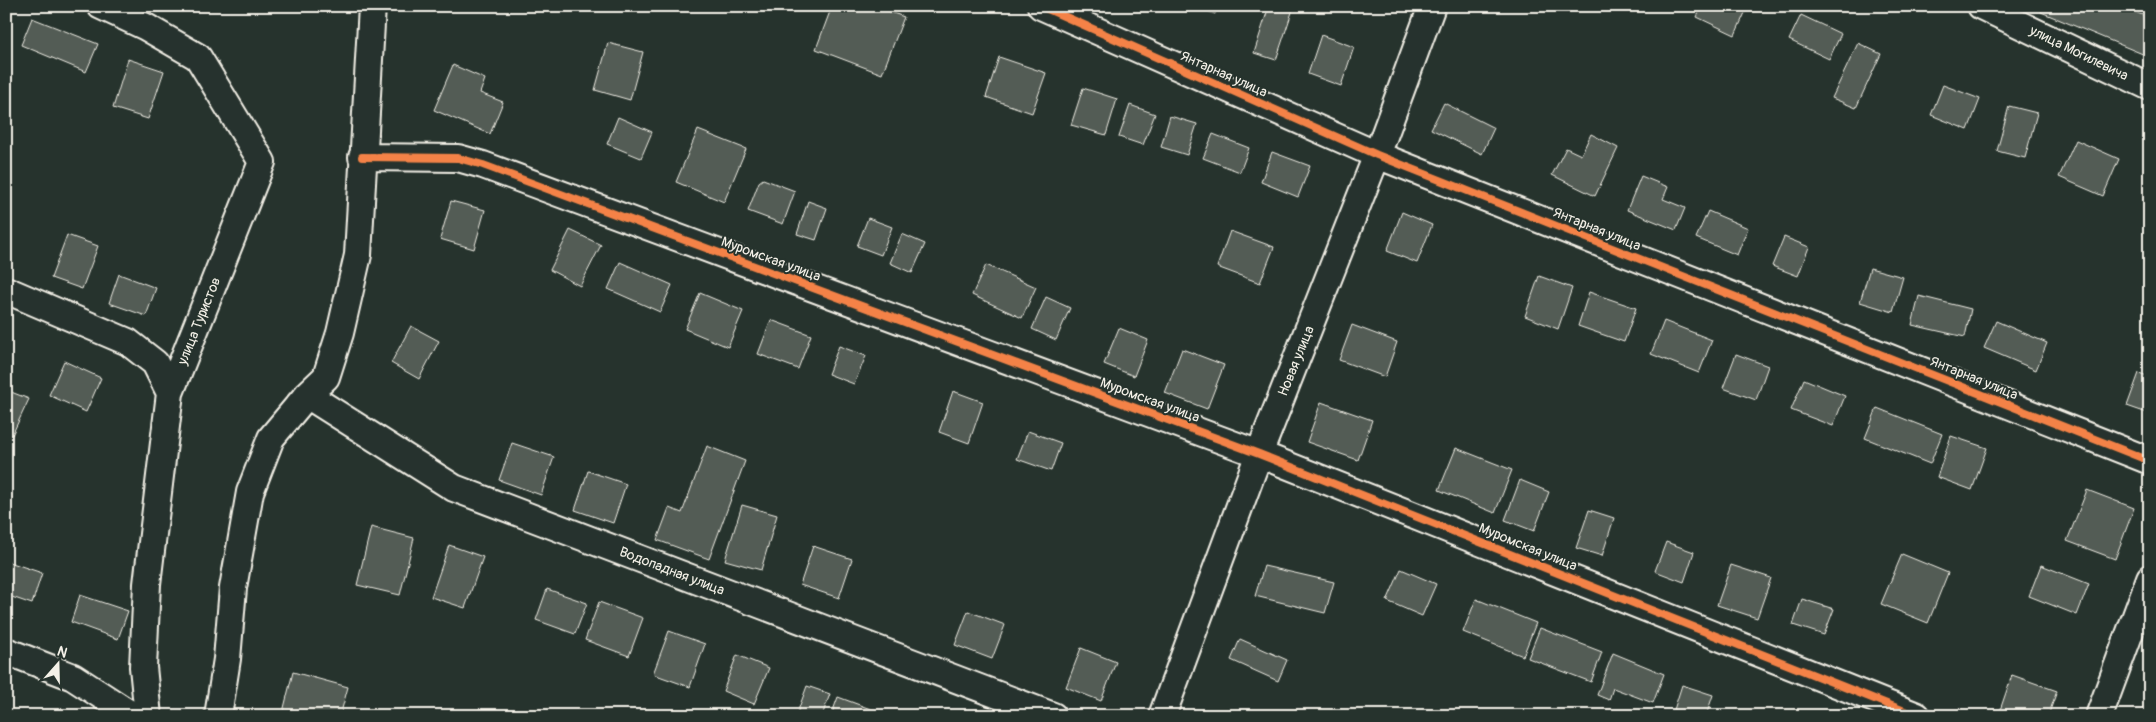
<svg xmlns="http://www.w3.org/2000/svg" width="2156" height="722" font-family="Pangolin,sans-serif">
<style>
.building{fill:#525c55;stroke:#f4f1e8}
.lines{fill:none;stroke-linecap:round;stroke-linejoin:round}
.street-casing{stroke:#f4f1e8;stroke-width:30}
.street{stroke:#26332d;stroke-width:26}
.cycleway-casing{stroke:#26332d;stroke-width:11}
.cycleway{stroke:#f48246;stroke-width:8}
.labels{text-anchor:middle;dominant-baseline:central;stroke-width:4;stroke-linejoin:round;paint-order:stroke}
.street-label{font-size:14px;fill:#f4f1e8;stroke:#26332d}
</style>
<rect width="100%" height="100%" fill="#26332d"/>
<filter id="ink" filterUnits="userSpaceOnUse"><feTurbulence type="fractalNoise" baseFrequency=".02" numOctaves="2"/><feDisplacementMap in="SourceGraphic" scale="10" xChannelSelector="R" yChannelSelector="G"/><feConvolveMatrix kernelMatrix="1 2 1 2 8 2 1 2 1" color-interpolation-filters="sRGB"/></filter>
<g filter="url(#ink)">
<path class="building" d="M 832,6 L 874,6 L 904,17 L 882,74 L 816,49 Z
M 1193,6 L 1218,6 L 1215,14 Z
M 1269,6 L 1284,6 L 1293,9 L 1276,60 L 1254,53 Z
M 1702,6 L 1748,6 L 1735,35 L 1697,17 Z
M 2043,6 L 2120,6 L 2150,18 L 2150,57 L 2041,12 Z
M 1801,15 L 1841,34 L 1829,59 L 1789,40 Z
M 32,18 L 98,44 L 86,72 L 21,45 Z
M 1321,35 L 1354,47 L 1341,86 L 1308,74 Z
M 608,43 L 643,52 L 630,100 L 595,90 Z
M 1858,43 L 1881,54 L 1856,108 L 1832,98 Z
M 999,57 L 1046,73 L 1032,113 L 986,97 Z
M 128,59 L 164,71 L 148,119 L 113,108 Z
M 453,65 L 485,79 L 480,93 L 503,102 L 490,134 L 434,110 Z
M 1943,85 L 1980,99 L 1968,130 L 1931,115 Z
M 1083,88 L 1117,99 L 1106,135 L 1071,125 Z
M 1444,103 L 1494,128 L 1482,154 L 1431,129 Z
M 1130,105 L 1155,114 L 1143,145 L 1119,137 Z
M 2009,106 L 2037,113 L 2025,158 L 1997,151 Z
M 1170,116 L 1197,124 L 1187,155 L 1161,147 Z
M 618,117 L 652,132 L 641,158 L 607,144 Z
M 698,130 L 746,149 L 724,202 L 676,182 Z
M 1213,134 L 1249,148 L 1240,172 L 1203,158 Z
M 1591,134 L 1618,148 L 1595,196 L 1552,175 L 1566,148 L 1581,155 Z
M 2076,140 L 2119,159 L 2103,196 L 2059,177 Z
M 1272,152 L 1310,166 L 1298,197 L 1261,182 Z
M 1641,176 L 1668,187 L 1663,199 L 1685,208 L 1676,230 L 1627,210 Z
M 763,179 L 795,191 L 783,224 L 748,211 L 759,182 Z
M 451,201 L 485,210 L 474,249 L 440,239 Z
M 808,201 L 827,208 L 816,240 L 797,234 Z
M 1708,211 L 1748,228 L 1737,255 L 1696,238 Z
M 1402,212 L 1432,225 L 1417,263 L 1387,251 Z
M 868,218 L 892,227 L 881,255 L 857,246 Z
M 570,230 L 601,245 L 580,286 L 550,270 Z
M 1230,231 L 1274,247 L 1260,283 L 1217,267 Z
M 902,234 L 925,244 L 912,273 L 890,263 Z
M 67,235 L 98,246 L 82,289 L 51,278 Z
M 1784,237 L 1809,247 L 1798,276 L 1772,266 Z
M 620,262 L 672,285 L 660,312 L 608,289 Z
M 986,265 L 1036,287 L 1022,318 L 972,295 Z
M 1870,268 L 1903,277 L 1893,312 L 1860,302 Z
M 119,274 L 156,288 L 146,316 L 109,303 Z
M 1539,276 L 1572,288 L 1558,329 L 1525,316 Z
M 1589,292 L 1636,308 L 1624,342 L 1578,326 Z
M 700,293 L 743,311 L 728,347 L 685,329 Z
M 1919,296 L 1971,309 L 1965,337 L 1912,325 Z
M 1046,297 L 1070,308 L 1056,340 L 1032,329 Z
M 771,320 L 811,335 L 798,369 L 758,354 Z
M 1664,321 L 1712,340 L 1699,373 L 1651,354 Z
M 1996,321 L 2047,343 L 2036,370 L 1984,348 Z
M 1352,325 L 1397,342 L 1385,377 L 1339,360 Z
M 411,326 L 439,341 L 419,379 L 391,363 Z
M 1119,328 L 1148,340 L 1134,376 L 1104,364 Z
M 839,346 L 866,356 L 854,384 L 828,374 Z
M 1182,349 L 1224,365 L 1207,409 L 1165,393 Z
M 1736,354 L 1768,366 L 1756,400 L 1723,388 Z
M 64,361 L 101,378 L 86,412 L 49,395 Z
M 2139,373 L 2150,377 L 2150,414 L 2127,406 Z
M 1804,379 L 1845,396 L 1833,426 L 1791,410 Z
M 6,390 L 29,399 L 12,435 L 6,432 Z
M 953,391 L 983,402 L 969,443 L 939,432 Z
M 1321,402 L 1372,420 L 1358,460 L 1307,442 Z
M 1877,408 L 1942,434 L 1930,464 L 1865,438 Z
M 1028,431 L 1061,443 L 1051,471 L 1017,459 Z
M 1951,436 L 1987,448 L 1972,490 L 1937,477 Z
M 512,443 L 554,457 L 541,495 L 499,480 Z
M 707,446 L 745,461 L 709,559 L 657,540 L 669,508 L 682,513 Z
M 1456,448 L 1512,470 L 1495,513 L 1439,490 Z
M 588,471 L 626,484 L 613,523 L 575,510 Z
M 1520,480 L 1549,492 L 1534,531 L 1505,520 Z
M 2087,490 L 2134,508 L 2115,559 L 2067,541 Z
M 742,505 L 777,515 L 761,570 L 725,560 Z
M 1589,510 L 1614,518 L 1602,556 L 1576,548 Z
M 371,527 L 414,538 L 400,595 L 357,585 Z
M 1666,542 L 1694,552 L 1684,582 L 1655,571 Z
M 449,545 L 483,557 L 465,608 L 431,597 Z
M 813,546 L 852,559 L 839,598 L 800,585 Z
M 1902,554 L 1948,573 L 1928,623 L 1881,604 Z
M 6,561 L 42,573 L 32,604 L 6,595 Z
M 1731,565 L 1771,578 L 1757,618 L 1717,605 Z
M 2041,565 L 2089,584 L 2077,615 L 2029,596 Z
M 1264,566 L 1334,582 L 1325,613 L 1255,596 Z
M 1401,569 L 1436,584 L 1422,616 L 1387,601 Z
M 547,589 L 587,603 L 575,634 L 536,620 Z
M 80,595 L 128,611 L 118,639 L 71,622 Z
M 1476,599 L 1536,623 L 1523,656 L 1463,632 Z
M 1802,599 L 1834,609 L 1824,635 L 1793,625 Z
M 599,602 L 643,618 L 629,656 L 585,640 Z
M 968,611 L 1005,625 L 992,659 L 955,645 Z
M 1540,628 L 1602,652 L 1591,682 L 1528,658 Z
M 669,631 L 705,644 L 690,687 L 653,674 Z
M 1240,639 L 1287,660 L 1278,681 L 1231,660 Z
M 1081,648 L 1116,662 L 1101,701 L 1066,687 Z
M 1613,653 L 1664,674 L 1653,703 L 1613,688 L 1609,700 L 1597,695 Z
M 737,655 L 769,668 L 754,704 L 723,691 Z
M 293,672 L 348,687 L 340,716 L 282,716 Z
M 2012,675 L 2057,691 L 2048,716 L 1998,716 Z
M 1682,685 L 1713,695 L 1706,716 L 1672,716 Z
M 807,686 L 830,694 L 822,716 L 796,716 Z
M 838,697 L 884,714 L 884,716 L 831,716 Z
M 1194,709 L 1212,716 L 1191,716 Z
M 1751,711 L 1762,716 L 1749,716 Z"/>
<g class="lines">
<g class="street-casing">
<path id="street" d="M 101,6 L 146,27 L 198,57 L 262,162 L 170,393 L 147,584 L 143,667 L 148,716
M 1041,6 L 1377,155 L 2150,461
M 1981,6 L 2150,87
M 362,157 L 458,158 L 483,165 L 1259,454 L 1917,716
M 6,290 L 128,342 L 155,363 L 170,393
M 307,395 L 454,488 L 1053,716
M 6,651 L 73,677 L 133,716
M 218,716 L 227,659 L 233,588 L 250,492 L 271,438 L 307,395 L 326,377 L 340,333 L 358,255 L 372,6
M 1162,716 L 1259,454 L 1377,155 L 1432,6
M 2099,716 L 2150,578"/>
</g>
<use href="#street" class="street"/>
<g class="cycleway-casing">
<path id="cycleway" d="M 1041,6 L 1377,155 L 2150,461
M 362,157 L 458,158 L 483,165 L 1259,454 L 1917,716"/>
</g>
<use href="#cycleway" class="cycleway"/>
</g>
</g>
<g class="labels">
<g class="street-label">
<text transform="translate(2079 53) rotate(26)">улица Могилевича</text>
<text transform="translate(1224 74) rotate(24)">Янтарная улица</text>
<text transform="translate(1597 229) rotate(22)">Янтарная улица</text>
<text transform="translate(771 259) rotate(20)">Муромская улица</text>
<text transform="translate(199 321) rotate(-68)">улица Туристов</text>
<text transform="translate(1296 361) rotate(-68)">Новая улица</text>
<text transform="translate(1974 378) rotate(22)">Янтарная улица</text>
<text transform="translate(1150 400) rotate(20)">Муромская улица</text>
<text transform="translate(1528 547) rotate(22)">Муромская улица</text>
<text transform="translate(672 571) rotate(21)">Водопадная улица</text>
</g>
</g>
<rect width="2156" height="722" fill="none" stroke="#26332d" stroke-width="25"/>
<rect x="12" y="12" width="2131" height="697" fill="none" stroke="#f4f1e8" stroke-width="2" filter="url(#ink)"/>
<g transform="translate(58 664) rotate(20)" stroke="#26332d" stroke-width="4" paint-order="stroke">
<path d="M0-4L9 19L0 12L-9 19Z" fill="#f4f1e8"/>
<text y="-8" font-size="14" font-weight="bold" text-anchor="middle" fill="#f4f1e8">N</text>
</g>
</svg>
